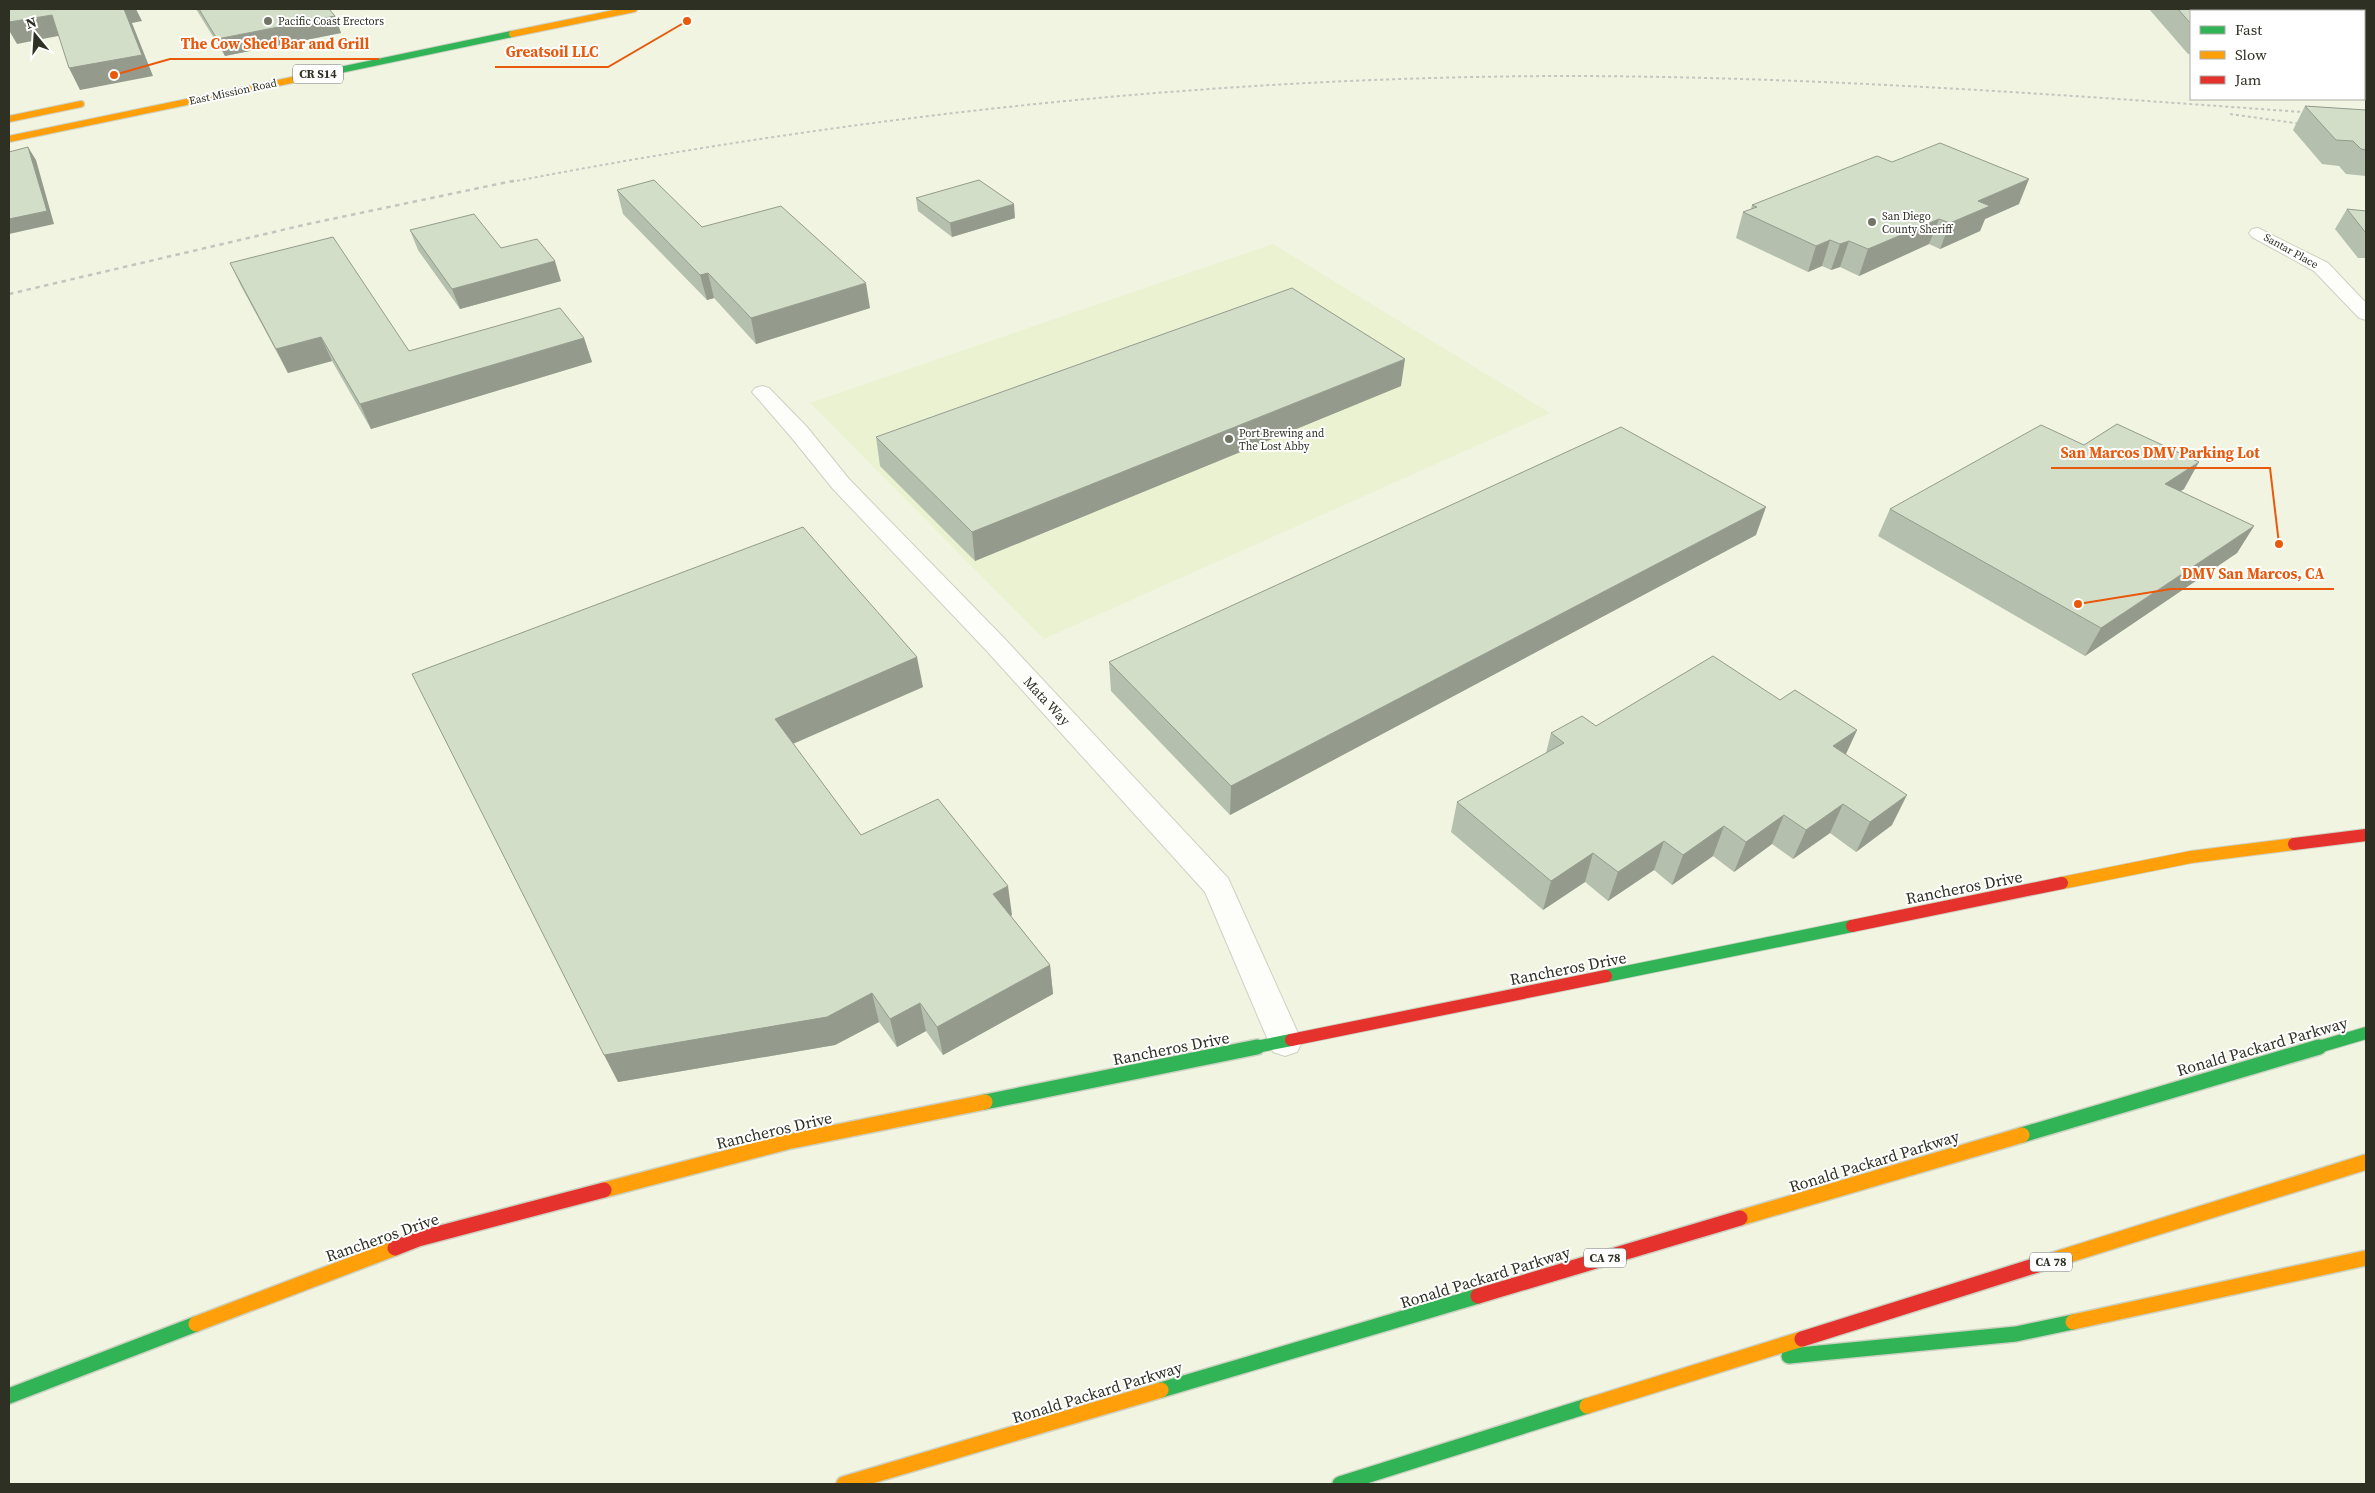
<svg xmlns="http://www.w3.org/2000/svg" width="2375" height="1493" font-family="'Source Serif 4',serif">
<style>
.built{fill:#ebf2d2}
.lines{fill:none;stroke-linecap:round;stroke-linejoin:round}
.street-casing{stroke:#cdd1c2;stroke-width:2}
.fast-far2-casing{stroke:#cdd1c2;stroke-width:8}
.fast-far1-casing{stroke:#cdd1c2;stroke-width:14}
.fast-casing{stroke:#cdd1c2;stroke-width:18}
.slow-far2-casing{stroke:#cdd1c2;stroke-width:8}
.slow-far1-casing{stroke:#cdd1c2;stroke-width:14}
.slow-casing{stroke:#cdd1c2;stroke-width:18}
.jam-far1-casing{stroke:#cdd1c2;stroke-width:14}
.jam-casing{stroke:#cdd1c2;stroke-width:18}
.street{fill:#fdfdfa;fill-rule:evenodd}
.fast-far2{stroke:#30b455;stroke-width:6}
.fast-far1{stroke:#30b455;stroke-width:12}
.fast{stroke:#30b455;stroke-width:15}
.slow-far2{stroke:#ff9f0a;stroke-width:6}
.slow-far1{stroke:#ff9f0a;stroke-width:12}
.slow{stroke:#ff9f0a;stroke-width:15}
.jam-far1{stroke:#e5322d;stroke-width:12}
.jam{stroke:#e5322d;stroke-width:15}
.rail-far1{stroke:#c4c5c0;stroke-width:2;stroke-dasharray:3 3;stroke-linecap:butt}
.rail{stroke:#c4c5c0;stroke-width:2.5;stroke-dasharray:4.5 4.5;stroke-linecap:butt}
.wall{fill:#b5bfad}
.shaded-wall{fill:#949b8d}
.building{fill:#d3dec9;stroke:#949b8d}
.poi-dot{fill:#717566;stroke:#fff;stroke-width:2}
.labels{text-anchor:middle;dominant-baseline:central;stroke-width:4;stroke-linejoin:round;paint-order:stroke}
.far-poi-label{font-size:11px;fill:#2d3023;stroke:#fff;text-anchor:start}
.far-street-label{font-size:11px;fill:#2d3023;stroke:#fff}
.shield{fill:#fff;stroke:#6c6e65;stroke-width:1}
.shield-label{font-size:12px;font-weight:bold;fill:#2d3023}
.street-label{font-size:14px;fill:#2d3023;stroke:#fff}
.near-street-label{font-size:16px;fill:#2d3023;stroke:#fff}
.leader{fill:none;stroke:#e8590c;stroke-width:2}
.callout-dot{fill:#e8590c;stroke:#fff;stroke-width:2}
.callout-label{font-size:15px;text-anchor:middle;font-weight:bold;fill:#e8590c;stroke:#fff;stroke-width:4;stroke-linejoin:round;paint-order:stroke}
</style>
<rect width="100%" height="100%" fill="#f0f4e1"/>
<path class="built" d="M 1273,244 L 1550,413 L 1044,639 L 810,403 Z"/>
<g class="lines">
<g class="street-casing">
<path id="street" d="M 2258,228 L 2328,263 L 2366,303 L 2366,320 L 2359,318 L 2314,271 L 2252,237 L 2249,233 L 2252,229 Z
M 762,386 L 769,388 L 807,427 L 849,479 L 1003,637 L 1228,878 L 1302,1042 L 1297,1052 L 1285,1056 L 1273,1052 L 1205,892 L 985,649 L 833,489 L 791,437 L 752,392 L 755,388 Z"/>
</g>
<g class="fast-far2-casing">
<path id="fast-far2" d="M 321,74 L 512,34"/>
</g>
<g class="fast-far1-casing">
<path id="fast-far1" d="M 1606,976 L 1852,926
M 1251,1048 L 1291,1040
M 2315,1048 L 2366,1033"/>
</g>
<g class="fast-casing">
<path id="fast" d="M 985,1102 L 1257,1047
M 2022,1135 L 2319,1047
M 1789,1356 L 2016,1334 L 2073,1322
M 1161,1390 L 1478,1296
M 9,1396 L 196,1324
M 1340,1484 L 1587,1406"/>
</g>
<g class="slow-far2-casing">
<path id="slow-far2" d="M 512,34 L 634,9
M 9,119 L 81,104
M 9,139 L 321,74"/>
</g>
<g class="slow-far1-casing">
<path id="slow-far1" d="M 2062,883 L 2191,857 L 2294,844"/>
</g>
<g class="slow-casing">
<path id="slow" d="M 604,1190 L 787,1142 L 985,1102
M 1740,1218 L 2022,1135
M 2037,1265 L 2366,1162
M 2073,1322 L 2366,1258
M 196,1324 L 395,1248
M 1587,1406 L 1802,1339
M 844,1484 L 1161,1390"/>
</g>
<g class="jam-far1-casing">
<path id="jam-far1" d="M 2294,844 L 2366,835
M 1852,926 L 2062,883
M 1291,1040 L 1606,976"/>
</g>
<g class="jam-casing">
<path id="jam" d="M 395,1248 L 418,1239 L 604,1190
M 1478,1296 L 1740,1218
M 1802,1339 L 2037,1265"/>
</g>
<use href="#street" class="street"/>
<use href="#fast-far2" class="fast-far2"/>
<use href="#fast-far1" class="fast-far1"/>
<use href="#fast" class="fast"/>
<use href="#slow-far2" class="slow-far2"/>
<use href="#slow-far1" class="slow-far1"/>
<use href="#slow" class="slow"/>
<use href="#jam-far1" class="jam-far1"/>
<use href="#jam" class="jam"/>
<path class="rail-far1" d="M 2230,114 L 2309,125
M 511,182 C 857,115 1208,77 1561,76 C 1813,76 2064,95 2316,113"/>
<path class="rail" d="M 9,294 L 308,224 L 517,180"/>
</g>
<path class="wall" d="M 196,9 L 329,9 L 335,16 L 341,33 L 225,56 Z
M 2149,9 L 2278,9 L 2191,11 L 2191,54 L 2188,54 Z
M 2305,106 L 2366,110 L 2366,176 L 2346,174 L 2339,166 L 2322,164 L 2293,130 Z
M 1892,162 L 2019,204 L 1985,219 L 1980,231 L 1940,249 L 1929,244 L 1859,276 L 1840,267 L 1831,270 L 1822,266 L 1808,272 L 1736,238 L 1743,212 L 1751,209 L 1752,205 Z
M 617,190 L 702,227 L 870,308 L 756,344 L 714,298 L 707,300 L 623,214 Z
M 916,198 L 1015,218 L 952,237 L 918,211 Z
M 2347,209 L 2366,211 L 2366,258 L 2358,258 L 2335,229 Z
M 410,230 L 501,248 L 561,281 L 460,309 L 418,250 Z
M 230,263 L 409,351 L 584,338 L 592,362 L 371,429 L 332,361 L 288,373 L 241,286 Z
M 1401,386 L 975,561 L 880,466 L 876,437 Z
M 2084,445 L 2184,489 L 2180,491 L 2254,526 L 2237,553 L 2085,656 L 1878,536 L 1890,509 Z
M 803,527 L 923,687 L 793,744 L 861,835 L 1012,915 L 1011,916 L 1050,965 L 1053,994 L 943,1055 L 926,1031 L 897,1047 L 879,1022 L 835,1045 L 618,1082 Z
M 1756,535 L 1230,815 L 1111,691 L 1109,662 Z
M 1780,700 L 1857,730 L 1846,754 L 1892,825 L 1856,852 L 1830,833 L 1793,859 L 1772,844 L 1734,872 L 1713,856 L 1672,885 L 1654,870 L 1608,901 L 1585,882 L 1543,910 L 1451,832 L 1457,802 L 1546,753 L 1551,733 L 1596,726 Z"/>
<path class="shaded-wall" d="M 124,9 L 136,9 L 142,21 L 132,23 L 153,76 L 80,90 L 69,68 Z
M 52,15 L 63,35 L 17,44 L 10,32 L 9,33 L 9,22 Z
M 335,16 L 341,33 L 225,56 L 217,39 Z
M 28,147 L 36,160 L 54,224 L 9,234 L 9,219 Z
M 2029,179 L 2019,204 L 1985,219 L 1980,231 L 1940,249 L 1950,223 L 1978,201 Z
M 1014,204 L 1015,218 L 952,237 L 950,223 Z
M 1939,219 L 1929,244 L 1859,276 L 1868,249 Z
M 1830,240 L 1822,266 L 1808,272 L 1816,246 Z
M 1849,241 L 1840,267 L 1831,270 L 1840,244 Z
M 555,261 L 561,281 L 460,309 L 452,289 Z
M 708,273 L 714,298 L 707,300 L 700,275 Z
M 866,283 L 870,308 L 756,344 L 751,318 Z
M 321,337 L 332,361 L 288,373 L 276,349 Z
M 584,338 L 592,362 L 371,429 L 360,404 Z
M 1405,359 L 1401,386 L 975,561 L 972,532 Z
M 2199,462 L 2184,489 L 2150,510 L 2165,484 Z
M 1766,507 L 1756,535 L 1230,815 L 1231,786 Z
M 2254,526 L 2237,553 L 2085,656 L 2101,628 Z
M 917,657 L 923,687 L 783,748 L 775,719 Z
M 1857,730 L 1843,760 L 1833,746 Z
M 1907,795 L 1892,825 L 1856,852 L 1870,822 Z
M 1843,804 L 1830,833 L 1793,859 L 1806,830 Z
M 1784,815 L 1772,844 L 1734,872 L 1746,842 Z
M 1724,826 L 1713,856 L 1672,885 L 1683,855 Z
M 1664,841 L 1654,870 L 1608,901 L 1618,872 Z
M 1593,853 L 1585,882 L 1543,910 L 1551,881 Z
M 1008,886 L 1012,915 L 997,923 L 993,894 Z
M 1050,965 L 1053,994 L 943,1055 L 937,1027 Z
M 872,993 L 879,1022 L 835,1045 L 618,1082 L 604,1055 Z
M 920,1003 L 926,1031 L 897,1047 L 890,1019 Z"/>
<path class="building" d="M 9,9 L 124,9 L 142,55 L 69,68 L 52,15 L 9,22 Z
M 199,9 L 329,9 L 335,16 L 217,39 Z
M 2178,9 L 2278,9 L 2281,11 L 2191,11 L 2191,24 Z
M 2305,106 L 2366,110 L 2366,150 L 2361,149 L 2353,141 L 2336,140 Z
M 1940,143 L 2029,179 L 1978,201 L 1990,206 L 1950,223 L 1939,219 L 1868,249 L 1849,241 L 1840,244 L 1830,240 L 1816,246 L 1743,212 L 1757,207 L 1752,205 L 1877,156 L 1892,162 Z
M 28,147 L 47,211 L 9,219 L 9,152 Z
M 654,180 L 702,227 L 781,206 L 866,283 L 751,318 L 708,273 L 700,275 L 617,190 Z
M 979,180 L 1014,204 L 950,223 L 916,198 Z
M 2347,209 L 2366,211 L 2366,233 Z
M 474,214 L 501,248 L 537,239 L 555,261 L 452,289 L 410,230 Z
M 333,237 L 409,351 L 560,308 L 584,338 L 360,404 L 321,337 L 276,349 L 230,263 Z
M 1292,288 L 1405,359 L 972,532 L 876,437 Z
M 2117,424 L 2199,462 L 2165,484 L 2254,526 L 2101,628 L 1890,509 L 2041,425 L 2084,445 Z
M 1621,427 L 1766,507 L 1231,786 L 1109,662 Z
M 803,527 L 917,657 L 775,719 L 861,835 L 938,799 L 1008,886 L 993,894 L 1050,965 L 937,1027 L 920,1003 L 890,1019 L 872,993 L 827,1017 L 604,1055 L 412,674 Z
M 1713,656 L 1780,700 L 1795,690 L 1857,730 L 1833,746 L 1907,795 L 1870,822 L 1843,804 L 1806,830 L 1784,815 L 1746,842 L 1724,826 L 1683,855 L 1664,841 L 1618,872 L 1593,853 L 1551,881 L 1457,802 L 1564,743 L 1551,733 L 1582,716 L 1596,726 Z"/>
<g class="poi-dot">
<circle cx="268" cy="21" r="5"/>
<circle cx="1872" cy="222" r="5"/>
<circle cx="1229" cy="439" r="5"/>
</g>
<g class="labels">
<g class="far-poi-label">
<text x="278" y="21">Pacific Coast Erectors</text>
<text x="1882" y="216">San Diego<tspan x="1882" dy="13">County Sheriff</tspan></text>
<text x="1239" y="433">Port Brewing and<tspan x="1239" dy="13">The Lost Abby</tspan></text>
</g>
<g class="far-street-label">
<text transform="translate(233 92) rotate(-12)">East Mission Road</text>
<text transform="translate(2291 251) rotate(29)">Santar Place</text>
</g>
<g class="shield">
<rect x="293" y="64.5" width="50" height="19" rx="4"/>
<rect x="1584" y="1248.5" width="42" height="19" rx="4"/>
<rect x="2030" y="1252.5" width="42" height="19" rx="4"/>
</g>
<g class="shield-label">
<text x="318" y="74">CR S14</text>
<text x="1605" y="1258">CA 78</text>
<text x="2051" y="1262">CA 78</text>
</g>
<g class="street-label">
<text transform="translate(1047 701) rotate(47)">Mata Way</text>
</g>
<g class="near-street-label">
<text transform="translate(1964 887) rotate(-11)">Rancheros Drive</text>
<text transform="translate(1568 968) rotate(-11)">Rancheros Drive</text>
<text transform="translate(2262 1046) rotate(-16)">Ronald Packard Parkway</text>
<text transform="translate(1171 1048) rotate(-11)">Rancheros Drive</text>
<text transform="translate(774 1130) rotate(-13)">Rancheros Drive</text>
<text transform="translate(1874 1161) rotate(-17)">Ronald Packard Parkway</text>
<text transform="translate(382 1237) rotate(-19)">Rancheros Drive</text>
<text transform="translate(1485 1277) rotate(-17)">Ronald Packard Parkway</text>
<text transform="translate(1097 1392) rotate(-17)">Ronald Packard Parkway</text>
</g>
</g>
<path class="leader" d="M114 75L170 59H379M687 21L608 67H495M2279 544L2270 468H2051M2078 604L2171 589H2334"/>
<g class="callout-dot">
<circle cx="114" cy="75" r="5"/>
<circle cx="687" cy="21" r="5"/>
<circle cx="2279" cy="544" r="5"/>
<circle cx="2078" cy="604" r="5"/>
</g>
<g class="callout-label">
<text x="275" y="49">The Cow Shed Bar and Grill</text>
<text x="552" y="57">Greatsoil LLC</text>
<text x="2160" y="458">San Marcos DMV Parking Lot</text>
<text x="2253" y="579">DMV San Marcos, CA</text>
</g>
<rect width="2375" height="1493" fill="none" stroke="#2d3023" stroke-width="20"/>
<rect x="2190" y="10" width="175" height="90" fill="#ffffff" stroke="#abaca7"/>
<rect x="2200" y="26" width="25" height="8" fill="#30b455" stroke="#abaca7"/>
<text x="2235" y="35" font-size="15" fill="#2d3023">Fast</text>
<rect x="2200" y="51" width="25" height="8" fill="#ff9f0a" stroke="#abaca7"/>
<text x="2235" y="60" font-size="15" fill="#2d3023">Slow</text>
<rect x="2200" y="76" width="25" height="8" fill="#e5322d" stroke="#abaca7"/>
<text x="2235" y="85" font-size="15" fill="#2d3023">Jam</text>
<g transform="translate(35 35) rotate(342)" stroke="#ffffff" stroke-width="4" paint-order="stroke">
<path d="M0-4L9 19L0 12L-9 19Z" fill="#2d3023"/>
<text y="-8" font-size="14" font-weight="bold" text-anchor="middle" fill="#2d3023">N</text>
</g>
</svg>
